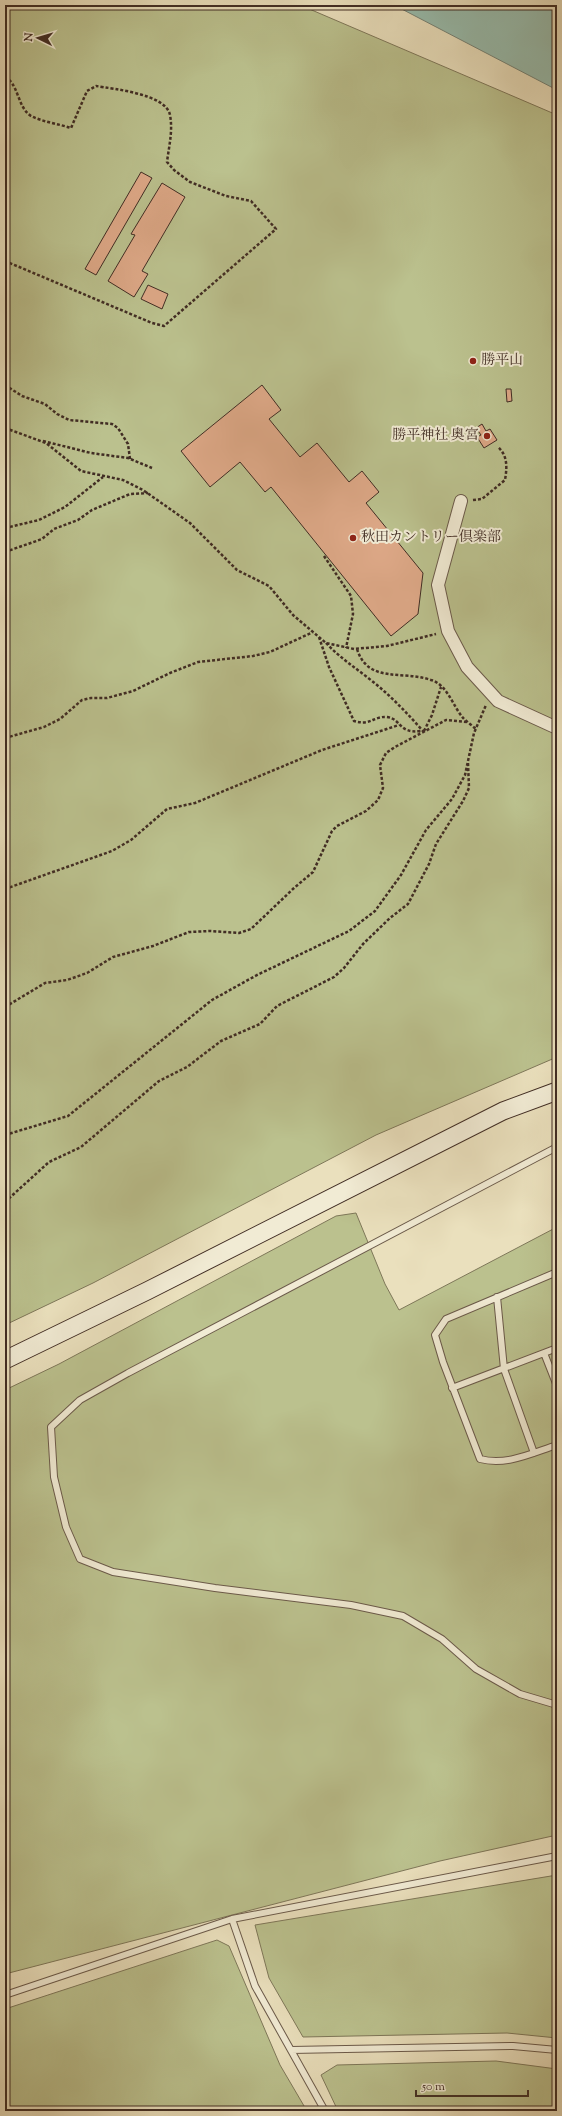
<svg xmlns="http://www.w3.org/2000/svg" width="562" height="2116" font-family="'Sorts Mill Goudy','Noto Serif JP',serif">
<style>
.green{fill:#bbc18e;stroke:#7e7759}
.water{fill:#98bdae;stroke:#758377}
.building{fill:#dda887;stroke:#412d24}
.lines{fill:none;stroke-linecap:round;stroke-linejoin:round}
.lane-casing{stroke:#6b5a4a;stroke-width:8}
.street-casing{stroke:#6b5a4a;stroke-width:14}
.secondary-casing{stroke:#412d24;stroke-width:19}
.path{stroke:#412d24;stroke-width:2.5;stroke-dasharray:3 2;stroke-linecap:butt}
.lane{stroke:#f1ebd4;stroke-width:6}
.street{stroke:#f1ebd4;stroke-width:12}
.secondary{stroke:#f1ebd4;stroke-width:17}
.poi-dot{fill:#8f2418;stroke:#f1ebd4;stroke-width:1.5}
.labels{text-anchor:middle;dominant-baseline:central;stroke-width:4;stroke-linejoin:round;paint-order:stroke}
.poi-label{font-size:14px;fill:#412d24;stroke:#f1ebd4;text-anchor:start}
</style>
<rect width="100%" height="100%" fill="#eae0bd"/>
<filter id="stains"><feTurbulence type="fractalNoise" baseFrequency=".005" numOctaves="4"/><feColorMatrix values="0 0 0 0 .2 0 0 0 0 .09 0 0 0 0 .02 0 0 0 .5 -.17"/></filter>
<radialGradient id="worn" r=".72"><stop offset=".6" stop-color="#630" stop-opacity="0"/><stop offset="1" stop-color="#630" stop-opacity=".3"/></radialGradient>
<path class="green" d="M 5,5 L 300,5 L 557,115 L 557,1057 L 376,1135 L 93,1283 L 5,1325 Z
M 356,1213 L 385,1284 L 399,1310 L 557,1227 L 557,1835 L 440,1861 L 5,1974 L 5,1390 L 59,1364 L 336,1216 Z
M 557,1875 L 557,2038 L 507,2033 L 303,2037 L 269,1978 L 255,1925 Z
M 217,1940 L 229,1946 L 280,2065 L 307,2111 L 5,2111 L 5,2009 Z
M 496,2061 L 557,2069 L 557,2111 L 338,2111 L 321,2075 L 337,2065 Z"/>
<path class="water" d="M 394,5 L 557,5 L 557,90 Z"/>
<path class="building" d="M 141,172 L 152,178 L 96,275 L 85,269 Z
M 162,183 L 185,197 L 142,271 L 148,274 L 134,297 L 108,281 L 135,235 L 131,234 Z
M 148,285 L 168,294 L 162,309 L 141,299 Z
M 262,385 L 281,410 L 269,419 L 300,457 L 317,443 L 349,482 L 362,471 L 379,492 L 366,503 L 423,573 L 418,614 L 391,636 L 271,487 L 265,492 L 240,462 L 210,487 L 181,451 Z
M 506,389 L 511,389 L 512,401 L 507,402 Z
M 482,424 L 486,431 L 490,429 L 497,440 L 484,448 L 477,437 L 481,435 L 476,428 Z"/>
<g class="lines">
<g class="lane-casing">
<path id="lane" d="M 557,1147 L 128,1373 L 80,1400 L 51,1427 L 54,1477 L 66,1527 L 80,1559 L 113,1572 L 215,1588 L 351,1605 L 403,1616 L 442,1639 L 476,1669 L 520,1694 L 557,1705
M 557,1272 L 446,1319 L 435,1335 L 443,1362 L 480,1459 C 507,1466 532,1453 557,1445
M 497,1297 L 504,1369 L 534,1453
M 544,1353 L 557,1386
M 452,1388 L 557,1348
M 232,1919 L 255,1986 L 325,2111
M 5,1995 L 232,1919 L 557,1856
M 291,2050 L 513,2046 L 557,2050"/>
</g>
<g class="street-casing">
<path id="street" d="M 461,501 L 438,585 L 448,631 L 467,667 L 498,701 L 557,728"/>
</g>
<g class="secondary-casing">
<path id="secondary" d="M 5,1360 L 147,1291 L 503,1111 L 557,1091"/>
</g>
<path class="path" d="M 5,77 C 19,84 17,107 31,116 C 43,122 59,124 71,128 L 87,91 L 96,86 C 114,89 166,94 170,115 C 173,131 169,146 167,162 L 174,170 L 190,182 L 226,196 L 251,201 L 276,229 L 164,326 L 152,323 L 5,261
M 5,385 L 22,396 L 45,404 L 57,414 L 69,420 L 112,424 L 118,428 L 128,444 L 130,459
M 5,428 L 46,443 L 81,471 L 123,480 L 143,490 L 190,523 L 237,570 L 269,586 L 293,615 L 326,643 L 354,649 L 387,646 L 436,634
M 43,441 L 91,453 L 128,458 L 152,468
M 473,500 L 482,499 L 505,480 C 507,468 508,456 498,447
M 5,528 L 39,520 L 65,507 L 103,477
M 5,552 L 42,539 L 54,529 L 78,520 L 92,510 L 130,494 L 148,493
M 324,556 L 351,596 L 353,614 L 346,648
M 319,637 L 329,667 L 354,721 C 371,726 373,716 387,717 C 402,719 398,734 421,731
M 326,643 C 340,658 356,668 372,681 C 391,696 407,713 423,731
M 357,649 C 368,684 402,670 431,680 C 448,685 453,707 464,719 C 468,722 472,726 476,729
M 424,731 L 432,715 L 441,687
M 5,738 L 44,727 L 60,719 L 82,700 L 91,698 L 107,698 L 133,691 L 170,673 L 198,662 L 253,656 L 270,652 L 313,632
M 5,889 L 112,851 L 131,840 L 167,809 L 195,803 L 322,750 L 399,725
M 5,1007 L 45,983 L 67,980 L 87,973 L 113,957 L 153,946 L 189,932 L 210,931 L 239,933 L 251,929 L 294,888 L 313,872 L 332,831 L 337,826 L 366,811 L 378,800 L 383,788 L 380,765 L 386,753 L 395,747 L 446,720 L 467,722
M 5,1135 L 68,1116 L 212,1000 L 257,975 L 349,931 L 375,911 L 401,875 L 426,830 L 452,799 L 465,775 L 474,733 L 486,705
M 5,1202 L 49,1162 L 81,1147 L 159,1081 L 187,1067 L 221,1041 L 260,1024 L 277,1006 L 334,977 L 344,968 L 363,944 L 390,918 L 408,904 L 429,864 L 436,844 L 463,801 L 469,788 L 468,763"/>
<use href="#lane" class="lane"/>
<use href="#street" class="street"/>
<use href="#secondary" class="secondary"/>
</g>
<g class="poi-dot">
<circle cx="473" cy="361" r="4"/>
<circle cx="487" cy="436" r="4"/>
<circle cx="353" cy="538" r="4"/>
</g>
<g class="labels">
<g class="poi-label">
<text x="481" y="361">勝平山</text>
<text x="479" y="436" text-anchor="end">勝平神社 奥宮</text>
<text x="361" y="538">秋田カントリー倶楽部</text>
</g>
</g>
<rect width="562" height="2116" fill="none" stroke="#eae0bd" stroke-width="20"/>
<rect x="6" y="6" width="550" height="2104" fill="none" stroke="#412d24" stroke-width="2"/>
<rect x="10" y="10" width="542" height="2096" fill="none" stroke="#412d24"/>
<g transform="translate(38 38) rotate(275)" stroke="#f1ebd4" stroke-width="3" paint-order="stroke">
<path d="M0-3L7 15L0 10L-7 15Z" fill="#412d24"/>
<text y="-6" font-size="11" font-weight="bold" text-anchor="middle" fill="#412d24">N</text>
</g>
<path d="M416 2090v6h112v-6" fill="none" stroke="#412d24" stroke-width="2"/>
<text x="422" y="2090" font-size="12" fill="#412d24" stroke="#f1ebd4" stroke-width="3" paint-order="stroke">50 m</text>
<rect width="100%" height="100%" filter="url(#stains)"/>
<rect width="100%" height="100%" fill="url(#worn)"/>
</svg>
